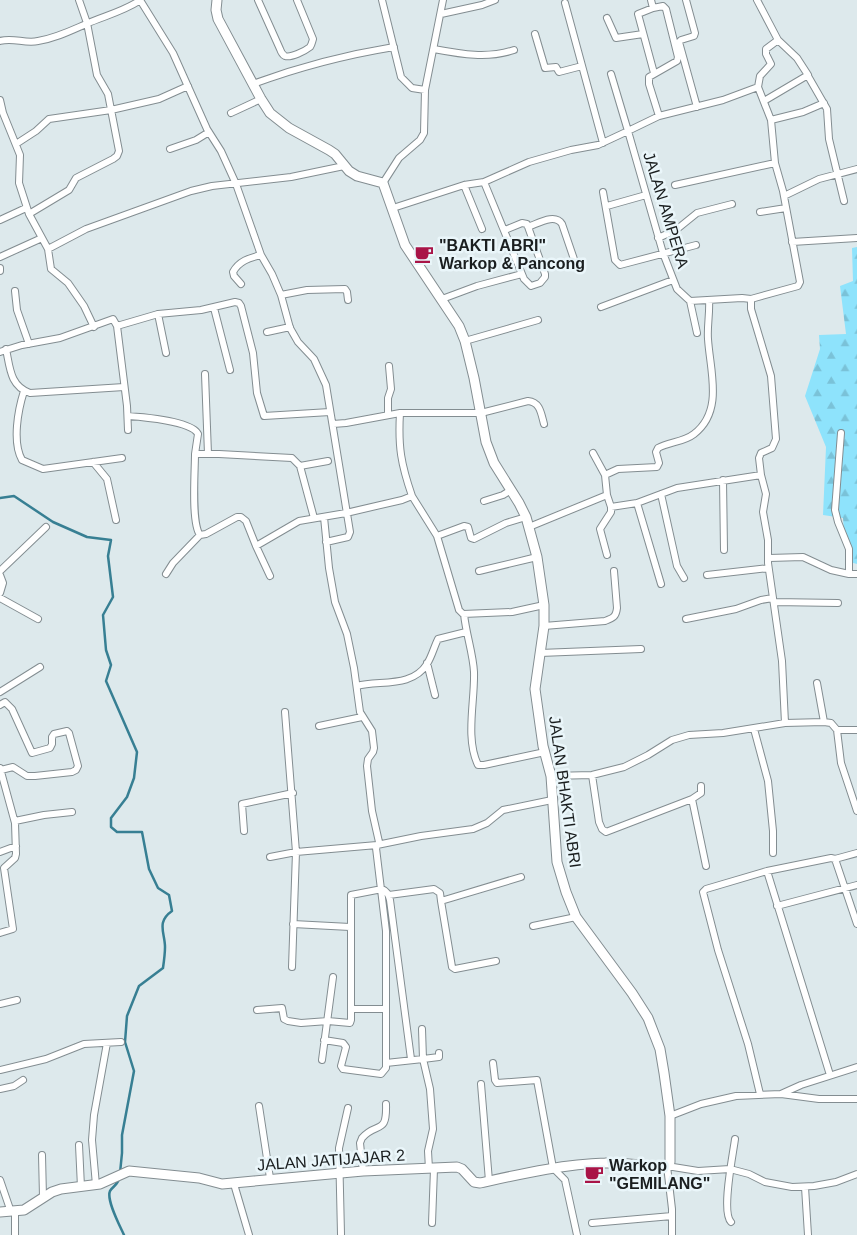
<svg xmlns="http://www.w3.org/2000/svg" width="857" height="1235" font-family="Arial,sans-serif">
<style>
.forest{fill:url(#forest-firs)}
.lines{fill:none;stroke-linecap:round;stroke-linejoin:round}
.stream{stroke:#377f93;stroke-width:2.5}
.minor-casing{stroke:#838d91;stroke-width:8}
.tertiary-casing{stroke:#838d91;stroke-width:11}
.minor{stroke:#fff;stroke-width:6}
.tertiary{stroke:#fff;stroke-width:9}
.labels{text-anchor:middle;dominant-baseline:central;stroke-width:5;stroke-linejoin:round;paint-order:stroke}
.street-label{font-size:16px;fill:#1a1e1f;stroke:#eaf6fa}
.poi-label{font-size:16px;font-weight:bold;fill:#1a1e1f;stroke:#eaf6fa;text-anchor:start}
</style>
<defs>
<pattern id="forest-firs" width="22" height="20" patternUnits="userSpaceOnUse" patternTransform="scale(1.25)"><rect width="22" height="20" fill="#8ee3fc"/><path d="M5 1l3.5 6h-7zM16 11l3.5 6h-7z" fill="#7ac2d8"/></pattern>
</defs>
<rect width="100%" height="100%" fill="#dde9ec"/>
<path class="forest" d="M 857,247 L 857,564 L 846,561 L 843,518 L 823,515 L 826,447 L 805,396 L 820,349 L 819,335 L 846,334 L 840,286 L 853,281 L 852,248 Z"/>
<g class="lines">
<path class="stream" d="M 0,498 L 14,496 L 53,522 L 87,537 L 111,540 L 108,556 L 113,597 L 103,615 L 106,650 L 111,665 L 106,681 L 137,752 L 134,778 L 127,797 L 111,818 L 111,827 L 117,832 L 142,832 L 149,869 L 158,888 L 169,895 L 172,911 C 156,922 165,933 165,947 C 165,954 164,961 163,968 L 139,986 L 127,1016 L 125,1042 L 134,1071 L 122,1135 L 122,1153 L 120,1173
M 119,1178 C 118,1185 113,1186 110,1191 C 106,1200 120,1226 124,1235"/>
<g class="minor-casing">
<path id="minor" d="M 140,0 L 173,53 L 207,129 L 221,151 L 236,184 L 261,255 L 272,274 L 281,295 L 290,328 L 298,342 L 314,359 L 326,385 L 350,532 L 348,537 L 326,542
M 258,0 L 280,49 C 281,52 283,55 285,56 C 291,58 305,51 310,47 C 312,44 312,42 313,39 L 297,0
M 382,0 L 401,77 L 412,88 L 425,90
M 651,0 L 653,8
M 686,0 L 695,33 L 694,36 L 681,40 L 679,42 L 697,107
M 757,0 L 778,40 L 797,58 L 808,75 L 764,101
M 565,3 L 603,143
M 441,14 L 482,5 L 495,0
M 607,18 L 616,38 L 643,34
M 535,34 L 545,68 L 556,67 L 559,72 L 582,66
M 0,41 C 13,37 25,44 38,41 C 56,38 70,31 86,24 C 104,16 122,12 139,1
M 434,49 C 461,54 487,59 514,50
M 654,73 L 638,14 L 653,8 L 663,6 L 666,9 L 678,57 L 677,61 L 649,77 L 649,84 L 659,116
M 611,74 L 628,131 L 659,116 L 723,100 L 758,87 L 771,120 L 775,163 L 783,191 L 800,282 L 798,286 L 751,299
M 808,76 L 827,109 L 829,139 L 844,201
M 253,84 C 299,67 345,55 394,47
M 758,87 L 760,76 L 771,64 L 766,54 L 766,49 L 778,40
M 0,100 L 3,113 L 20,155 L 19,183 L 29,214 L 48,249 L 51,269 L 68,283 L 84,306 L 94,327
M 231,113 L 261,99
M 771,120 L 803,112 L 824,103
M 16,144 L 36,131 L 49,119 L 111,110 L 159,99 L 188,86
M 170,149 L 196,140 L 209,132
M 484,182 L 524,279 L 531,286 L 540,283 L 545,277 L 545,274 L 527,224 L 522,223 L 505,230
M 383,183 L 399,158 L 420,140 L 424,133 L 425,90 L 443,0
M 464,185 L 482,229
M 675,185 L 775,163
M 603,192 L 615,260 L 620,265 L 696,245
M 784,196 L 819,179 L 857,169
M 607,206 L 646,195
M 393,208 L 464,185 L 484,182 L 529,162 L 571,150 L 598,145 L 628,131 L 663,253 L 677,289 L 690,301 L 742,298 L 751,299 L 751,309 L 771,376 L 776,439 L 772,448 L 761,453 L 759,458 L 761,475 L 766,494 L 763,512 L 768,540 L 768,563 L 782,661 L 785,723
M 760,212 L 786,208
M 29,214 L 69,190 L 76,178 L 113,159 L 117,156 L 119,151 L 108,94 L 97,75 L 87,23 L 79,0
M 0,220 L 26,208
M 528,227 C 539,223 555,213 562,224 L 577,268
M 658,238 L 676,230 L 697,213 L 732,204
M 792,242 L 857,238
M 48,249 L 86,229 L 191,191 L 212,186 L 291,177 L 344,166
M 0,257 L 42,238
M 0,268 L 0,271
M 241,284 L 234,276 L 233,272 C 239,261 249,258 261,255
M 15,291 L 17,310 L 29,344
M 281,295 L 307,290 L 345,289 L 347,292 L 348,300
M 442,299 L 477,286 L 522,274
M 709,300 C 710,313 707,326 708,339 C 710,371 724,411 694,434 C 684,442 669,442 658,448 L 656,452 L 659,463 L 657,467 L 618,469 L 605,475 L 607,495 L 611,507 L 637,503 L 677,488 L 761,475
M 690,301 L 697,333
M 601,307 L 673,280
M 214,308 L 230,370
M 158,314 L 166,353
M 117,326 L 158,314 L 201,310 L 235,302 L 239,303 L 241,306 L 253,353 L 257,393 L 264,416 L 330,412
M 267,332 L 290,327
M 465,341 L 538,320
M 6,349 C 10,368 10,386 30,393 L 124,387
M 0,352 L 22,345 L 60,338 L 113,319 L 117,326 L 127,406 L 128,430
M 205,374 L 208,454
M 24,391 C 18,410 12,442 22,460 L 43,469 L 122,458
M 400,413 C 398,447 401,464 412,496
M 388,414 L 388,398 L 391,389 L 389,366
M 128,416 C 142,417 192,421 198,434 L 195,454 L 219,454 L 292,458 L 300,466 L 314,518
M 333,424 L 346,423 L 400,413 L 481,413 L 528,401 C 540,402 541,413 544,424
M 593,453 L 605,475
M 195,454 C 195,471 191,523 200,535 L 206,534 L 237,517 L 241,517 L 246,521 L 256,546 L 299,521 L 346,513 L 402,500 L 412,496 L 437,536 L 459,610 L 463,614 L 512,612 L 544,605
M 93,462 L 107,479 L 116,520
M 300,466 L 328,461
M 723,480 L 724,550
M 661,494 L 677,566 L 684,578
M 484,501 L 503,495 L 511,490
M 637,503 L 661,584
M 324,517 L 329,568 L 335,602 L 347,634 L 354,668 L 360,712 L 372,731 L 374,748 L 373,752 L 368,759 L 367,766 L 372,811 L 379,842 L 376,848 L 386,931 L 386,1068 L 381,1074 L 343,1069 L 341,1066 L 346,1047 L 343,1043 L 324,1040
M 529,527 L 607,495
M 437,536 L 464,526 L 468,527 L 471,538 L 474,539 L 506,523 L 526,517
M 256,546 L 270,576
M 607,555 L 600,529 L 611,512 L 611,507
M 769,558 L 803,557 L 831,570 L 849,574 L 849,549 L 838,522 L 835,510 L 841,433
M 0,571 L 46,527
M 479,571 L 537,557
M 166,574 L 173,563 L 200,535
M 849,574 L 857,574
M 0,575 L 3,583 L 0,593
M 707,575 L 768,568
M 0,598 L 38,619
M 774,602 L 838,603
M 464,614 C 466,634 473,653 474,672 C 475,701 465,738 478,765 L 484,765 L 545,752
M 686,619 L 736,609 L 761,600 L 773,598
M 544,626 L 605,621 C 613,618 616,617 617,608 L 614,571
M 540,653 L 641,649
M 427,663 L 435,695
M 817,683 L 824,722
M 357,686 C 380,680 412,688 427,664 C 432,656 434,647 438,639 L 466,632
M 0,692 L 40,667
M 0,705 L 5,702 L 12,709 L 32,753 L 50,748 L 52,744 L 52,737 L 54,734 L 67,731 L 69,733 L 78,766 L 76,770 L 72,772 L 35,776 L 27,776 L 13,767 L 1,770
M 285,712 L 296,852 L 292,967
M 319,726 L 362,717
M 754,729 L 768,781 L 773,831 L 773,853
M 837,730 L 841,763 L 857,811
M 0,768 L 15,823 L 16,854 L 15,858 L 4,868 L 13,929 L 0,933
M 592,775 L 599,822 L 602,829 L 606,832 L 692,799 L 706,866
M 551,776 L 592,775 L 624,767 L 648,755 L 672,740 L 689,735 L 723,733 L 785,723 L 824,722 L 831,723 L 837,730 L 857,730
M 692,799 L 701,793 L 701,786
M 15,821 L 44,815 L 72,812
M 244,831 L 242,804 L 293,793
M 0,852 L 16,846
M 270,857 L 296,852 L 377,845 L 421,836 L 473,829 L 487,823 L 503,810 L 552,800
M 835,859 L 857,853
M 767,871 L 830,1075
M 389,895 L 434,889 L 440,893 L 441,901 L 521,877
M 441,901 L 452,967 L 455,969 L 496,961
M 777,906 L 857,885
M 293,924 L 350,927
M 533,926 L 576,917
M 0,1004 L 17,1000
M 351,1009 L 385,1009
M 257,1010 L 282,1008 L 284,1019 L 288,1021 L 301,1023 L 328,1021 L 350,1023 L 351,1020 L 351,895 L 382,889 C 387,891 389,895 390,900 L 411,1059
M 422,1029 L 423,1059 L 439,1057 L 439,1053
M 322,1060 L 333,977
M 386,1063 L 423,1059 L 430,1089 L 433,1129 L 428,1151 L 429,1169
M 493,1063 L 495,1080 L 497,1083 L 537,1080 L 553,1168 L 565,1180 L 577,1235
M 0,1070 L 46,1059 L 84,1044 L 121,1042
M 481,1084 L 489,1181
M 0,1089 L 14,1086 L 23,1080
M 760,1094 L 748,1044 L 718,950 L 703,892 L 706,889 L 767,871 L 831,858 L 835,859 L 857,924
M 781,1094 L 819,1099 L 857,1099
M 259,1106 L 270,1178
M 670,1116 L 701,1104 L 736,1096 L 781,1094 L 801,1085 L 857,1067
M 79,1145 L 81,1187
M 42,1155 L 43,1197
M 363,1171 L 360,1143 L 362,1138 C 377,1121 387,1136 386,1104
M 0,1180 L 11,1212
M 234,1184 L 249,1235
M 96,1185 L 92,1140 L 94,1115 L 107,1043
M 805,1187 L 808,1235
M 15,1211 L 15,1235
M 731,1222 C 721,1212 733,1155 735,1139
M 432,1223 L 434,1169
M 592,1223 L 672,1216
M 341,1234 L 339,1148 L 348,1108
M 672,1235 L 672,1209 L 667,1166 L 698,1171 L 730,1169 L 749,1174 L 765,1182 L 792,1187 L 814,1186 L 836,1182 L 857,1174"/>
</g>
<g class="tertiary-casing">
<path id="tertiary" d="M 0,1212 L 24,1210 L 52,1192 L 61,1189 L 100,1184 L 129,1171 L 199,1178 L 222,1184 L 363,1171 L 457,1167 L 462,1169 L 474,1182 L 480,1183 C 521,1174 564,1164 605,1163 C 625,1162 643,1166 663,1167 L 667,1166 L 670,1162 L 670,1116 L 664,1073 L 660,1049 L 653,1031 L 648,1018 L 632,993 L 576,917 L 566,892 L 557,862 L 551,776 L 543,746 L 535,689 L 544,626 L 544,605 L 537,557 L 526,517 L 519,503 L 494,463 L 486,442 L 474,378 L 465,341 L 459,326 L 405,245 L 383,183 L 357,176 L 349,171 L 335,154 L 329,150 L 289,128 L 270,113 L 261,99 L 218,19 L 216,10 L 217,0"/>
</g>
<use href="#minor" class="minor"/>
<use href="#tertiary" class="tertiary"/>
</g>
<defs>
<g id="cafe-bare" transform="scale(1.5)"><path d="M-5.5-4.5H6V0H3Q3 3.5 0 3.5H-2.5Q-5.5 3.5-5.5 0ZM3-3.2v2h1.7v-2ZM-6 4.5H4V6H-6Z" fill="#a91447" stroke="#eaf6fa" stroke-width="2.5" paint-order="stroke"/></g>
</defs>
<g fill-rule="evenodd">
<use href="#cafe-bare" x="424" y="254"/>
<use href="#cafe-bare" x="594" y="1174"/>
</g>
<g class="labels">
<g class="street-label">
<text transform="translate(666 210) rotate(73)">JALAN AMPERA</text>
<text transform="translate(565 792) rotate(82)">JALAN BHAKTI ABRI</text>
<text transform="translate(331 1160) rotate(-4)">JALAN JATIJAJAR 2</text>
</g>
<g class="poi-label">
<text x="439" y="245">"BAKTI ABRI"<tspan x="439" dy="18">Warkop &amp; Pancong</tspan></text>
<text x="609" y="1165">Warkop<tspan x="609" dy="18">"GEMILANG"</tspan></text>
</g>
</g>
</svg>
